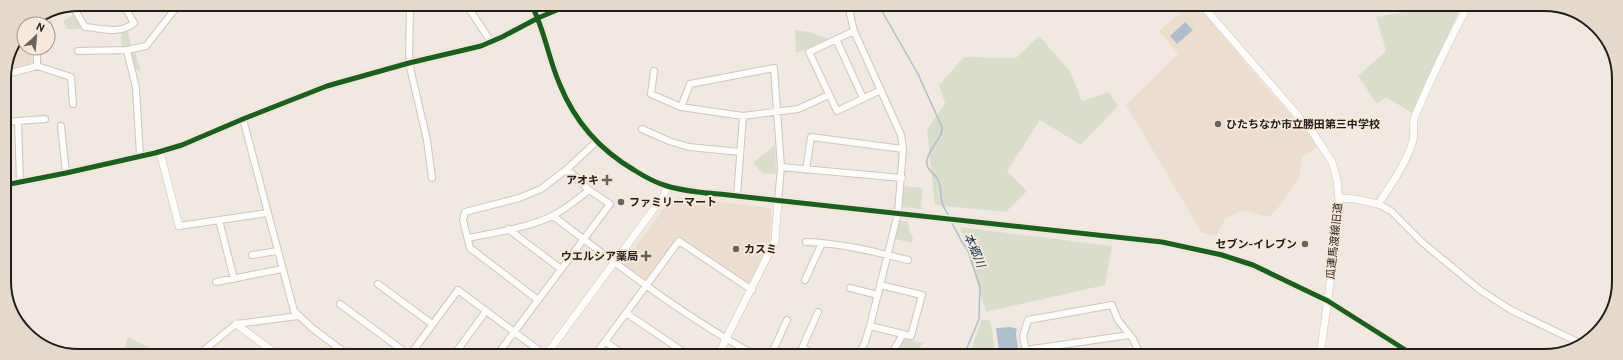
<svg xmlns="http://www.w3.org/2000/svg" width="1623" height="360" font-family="Cabin,'Noto Sans JP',sans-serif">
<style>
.built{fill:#ebdecf}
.green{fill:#dbddcc}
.water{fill:#b0bdcc}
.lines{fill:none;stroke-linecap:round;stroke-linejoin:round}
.stream{stroke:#b0bdcc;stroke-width:1.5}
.minor-casing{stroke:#cbc6bf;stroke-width:8}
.tertiary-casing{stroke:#cbc6bf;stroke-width:8}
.minor{stroke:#fdfcfa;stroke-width:6}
.tertiary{stroke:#fdfcfa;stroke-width:7}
.cycleway-casing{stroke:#f6e9db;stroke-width:8}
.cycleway{stroke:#1b5e20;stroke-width:5}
.poi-dot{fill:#6a645e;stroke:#f6e9db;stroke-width:1.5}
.labels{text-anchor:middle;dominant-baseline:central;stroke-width:4;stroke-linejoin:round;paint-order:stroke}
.poi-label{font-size:11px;font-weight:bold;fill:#221d18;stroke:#f6e9db;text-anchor:start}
.street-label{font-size:11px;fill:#221d18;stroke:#f6e9db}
.water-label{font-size:12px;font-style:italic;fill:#0a2e51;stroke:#f6e9db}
.rim{fill:none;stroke:#221d18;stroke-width:2}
</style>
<rect width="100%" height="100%" fill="#f0e9e1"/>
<path class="built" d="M 1189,5 L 1198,5 L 1263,84 L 1317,144 L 1316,148 L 1302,157 L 1299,178 L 1277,209 L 1269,217 L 1242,210 L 1225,219 L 1216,236 L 1202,233 L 1126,105 L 1178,54 L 1159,31 Z
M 24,30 L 24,48 L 32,48 L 31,66 L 5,73 Z
M 679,197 L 770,208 L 772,211 L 770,241 L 750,282 L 746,283 L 679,237 L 647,279 L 644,280 L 625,266 L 624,262 L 670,200 Z"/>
<path class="green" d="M 1446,5 L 1462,5 L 1412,113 L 1386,97 L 1377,104 L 1358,76 L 1386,51 L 1376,17 Z
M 75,14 L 83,29 L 67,29 L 63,21 Z
M 795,30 L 809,32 L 829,39 L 796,53 Z
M 128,31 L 131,46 L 122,48 L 121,33 Z
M 1039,36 L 1070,71 L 1082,101 L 1109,92 L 1118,106 L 1081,145 L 1040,120 L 1007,171 L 1027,191 L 1006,212 L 935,205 L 927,130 L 945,103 L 939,85 L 964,57 L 1016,58 Z
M 135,51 L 141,73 L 134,66 L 131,55 Z
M 775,145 L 776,174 L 762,173 L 753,163 Z
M 904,186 L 923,188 L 921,209 L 902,207 Z
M 899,220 L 908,222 L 910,233 L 913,236 L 912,243 L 895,239 Z
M 960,227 L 1112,246 L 1105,285 L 986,312 Z
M 982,320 L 990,320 L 996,355 L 969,355 Z
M 128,337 L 165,355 L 122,355 Z
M 904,339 L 923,343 L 918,349 L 908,350 L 906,355 L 899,355 L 901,351 L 897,350 Z
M 610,347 L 621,355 L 601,355 L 607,348 Z"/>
<path class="water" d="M 1185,22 L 1193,30 L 1177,44 L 1170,36 Z
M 1011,327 L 1017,329 L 1016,334 L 1018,348 L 999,351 L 996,328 Z"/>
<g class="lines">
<path class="stream" d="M 882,5 L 883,13 L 918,74 L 942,127 C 944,136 929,149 927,160 C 925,170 935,173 938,180 C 942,187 940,195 942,202 C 943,207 946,211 949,216
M 951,221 L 962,242 L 968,251 L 980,287 L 979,319 L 964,355"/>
<g class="minor-casing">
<path id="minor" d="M 410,4 L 409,63 L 427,140 L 432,178
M 466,4 L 491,42
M 72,5 L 85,27 C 102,28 120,35 134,23 L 123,4
M 848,5 L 854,31 L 901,135 L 903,149 L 898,213 L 870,326 L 865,342 L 859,355
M 43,14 L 48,24
M 48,24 L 50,31 L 48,31
M 854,31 L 809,52 L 837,111 L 881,90
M 836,39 L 863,98
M 37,48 L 37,66 L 71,77 L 73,104
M 127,50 L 146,46 L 179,4
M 78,51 L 127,50 L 136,88 L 140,156
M 654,71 L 651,94 L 681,107 L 743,116 L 798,109 L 829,95
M 4,75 L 37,66
M 681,107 L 690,84 L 774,68 L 781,167 L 778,201
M 243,119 L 294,311 L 312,328 L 348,355
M 18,121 L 20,182
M 4,122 L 45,119
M 61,126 L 66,173
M 642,129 L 669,141 L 689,147 L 740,152
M 781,167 L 902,178
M 567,169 L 596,142
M 806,170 L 811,137 L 903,149
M 737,196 L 743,116
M 1378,204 L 1391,211 L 1423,243 L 1480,290 L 1511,310 L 1580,343
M 553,216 C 618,265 683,316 755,355
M 219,220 L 234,279
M 179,226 L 267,213
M 508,229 L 561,269
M 468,238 C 493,233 532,227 554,215 C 567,208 578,199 589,190
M 806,242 C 841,243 875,252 908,260
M 252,255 L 277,251
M 805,280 L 822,243
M 216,282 L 282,269
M 378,284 L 432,324
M 850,288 L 878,295
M 340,304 L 409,355
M 626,313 L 688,355
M 870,326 L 911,336 L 922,295 L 880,285
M 1129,335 L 1026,350 L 1023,336 L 1028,320 L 1112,305 L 1118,320 L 1133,339 L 1141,356
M 606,342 L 624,355
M 1044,348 L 1048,355
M 210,355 L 204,350 L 236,324 L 298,316
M 410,355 L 458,290 L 545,355
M 454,355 L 486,311
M 497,355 L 610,204 L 589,190 L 567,169 L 541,189 L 519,198 L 465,212 L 463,220 L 470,248 L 538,300
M 595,355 L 679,241 L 752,290
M 771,355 L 787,320
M 817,355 L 802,348 L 818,312
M 891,355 L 903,334"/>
</g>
<g class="tertiary-casing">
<path id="tertiary" d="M 531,4 C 545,30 548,58 560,85 C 575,122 600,150 634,170 C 645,177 656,183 667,186 C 689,193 714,193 737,196 L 1162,242 L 1222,255 L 1253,265 L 1328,301 L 1415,356
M 1202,5 L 1313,133 L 1332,162 L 1337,180 L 1340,210 L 1320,356
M 160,152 L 179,226
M 5,185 L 66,173 L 155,153 L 182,145 L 243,119 L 327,86 L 409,63 L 481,46 L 502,37 L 538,18 L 571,4
M 1339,198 L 1355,199 L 1378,204 C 1390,187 1408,161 1413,140 C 1415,132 1412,123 1415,116 C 1431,78 1449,41 1468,5
M 236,324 L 278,355
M 546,355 L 664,195 L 667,186
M 718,355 L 775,241 L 778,201"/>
</g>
<use href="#minor" class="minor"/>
<use href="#tertiary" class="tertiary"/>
<g class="cycleway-casing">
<path id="cycleway" d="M 531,4 C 545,30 548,58 560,85 C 575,122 600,150 634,170 C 645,177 656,183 667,186 C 689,193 714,193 737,196 L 1162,242 L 1222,255 L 1253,265 L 1328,301 L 1415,356
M 5,185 L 66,173 L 155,153 L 182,145 L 243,119 L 327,86 L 409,63 L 481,46 L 502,37 L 538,18 L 571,4"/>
</g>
<use href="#cycleway" class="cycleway"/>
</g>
<g class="poi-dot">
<circle cx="1218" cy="124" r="4"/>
<path d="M605 174h4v4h4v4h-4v4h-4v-4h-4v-4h4z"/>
<circle cx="621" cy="202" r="4"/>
<circle cx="1305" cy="244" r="4"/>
<circle cx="736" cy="249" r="4"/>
<path d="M644 250h4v4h4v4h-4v4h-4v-4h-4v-4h4z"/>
</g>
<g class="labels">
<g class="poi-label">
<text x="1226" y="124">ひたちなか市立勝田第三中学校</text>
<text x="599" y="180" text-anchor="end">アオキ</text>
<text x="629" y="202">ファミリーマート</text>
<text x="1297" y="244" text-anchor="end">セブン-イレブン</text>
<text x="744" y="249">カスミ</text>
<text x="638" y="256" text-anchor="end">ウエルシア薬局</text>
</g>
<g class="street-label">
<text transform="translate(1334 241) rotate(-84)">瓜連馬渡線旧道</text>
</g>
<g class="water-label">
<text transform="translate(975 250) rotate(67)">本郷川</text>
</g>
</g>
<path d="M0 0H1623V360H0ZM79 11H1544A68 68 0 0 1 1612 79V281A68 68 0 0 1 1544 349H79A68 68 0 0 1 11 281V79A68 68 0 0 1 79 11Z" fill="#e5d9cb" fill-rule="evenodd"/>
<path class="rim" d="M79 11H1544A68 68 0 0 1 1612 79V281A68 68 0 0 1 1544 349H79A68 68 0 0 1 11 281V79A68 68 0 0 1 79 11Z"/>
<g transform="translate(36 36) rotate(26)"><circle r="19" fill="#f6e9db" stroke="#a1978d"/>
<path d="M0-3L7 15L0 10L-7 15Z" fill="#6a645e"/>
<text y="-6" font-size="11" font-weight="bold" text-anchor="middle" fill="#221d18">N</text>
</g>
</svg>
